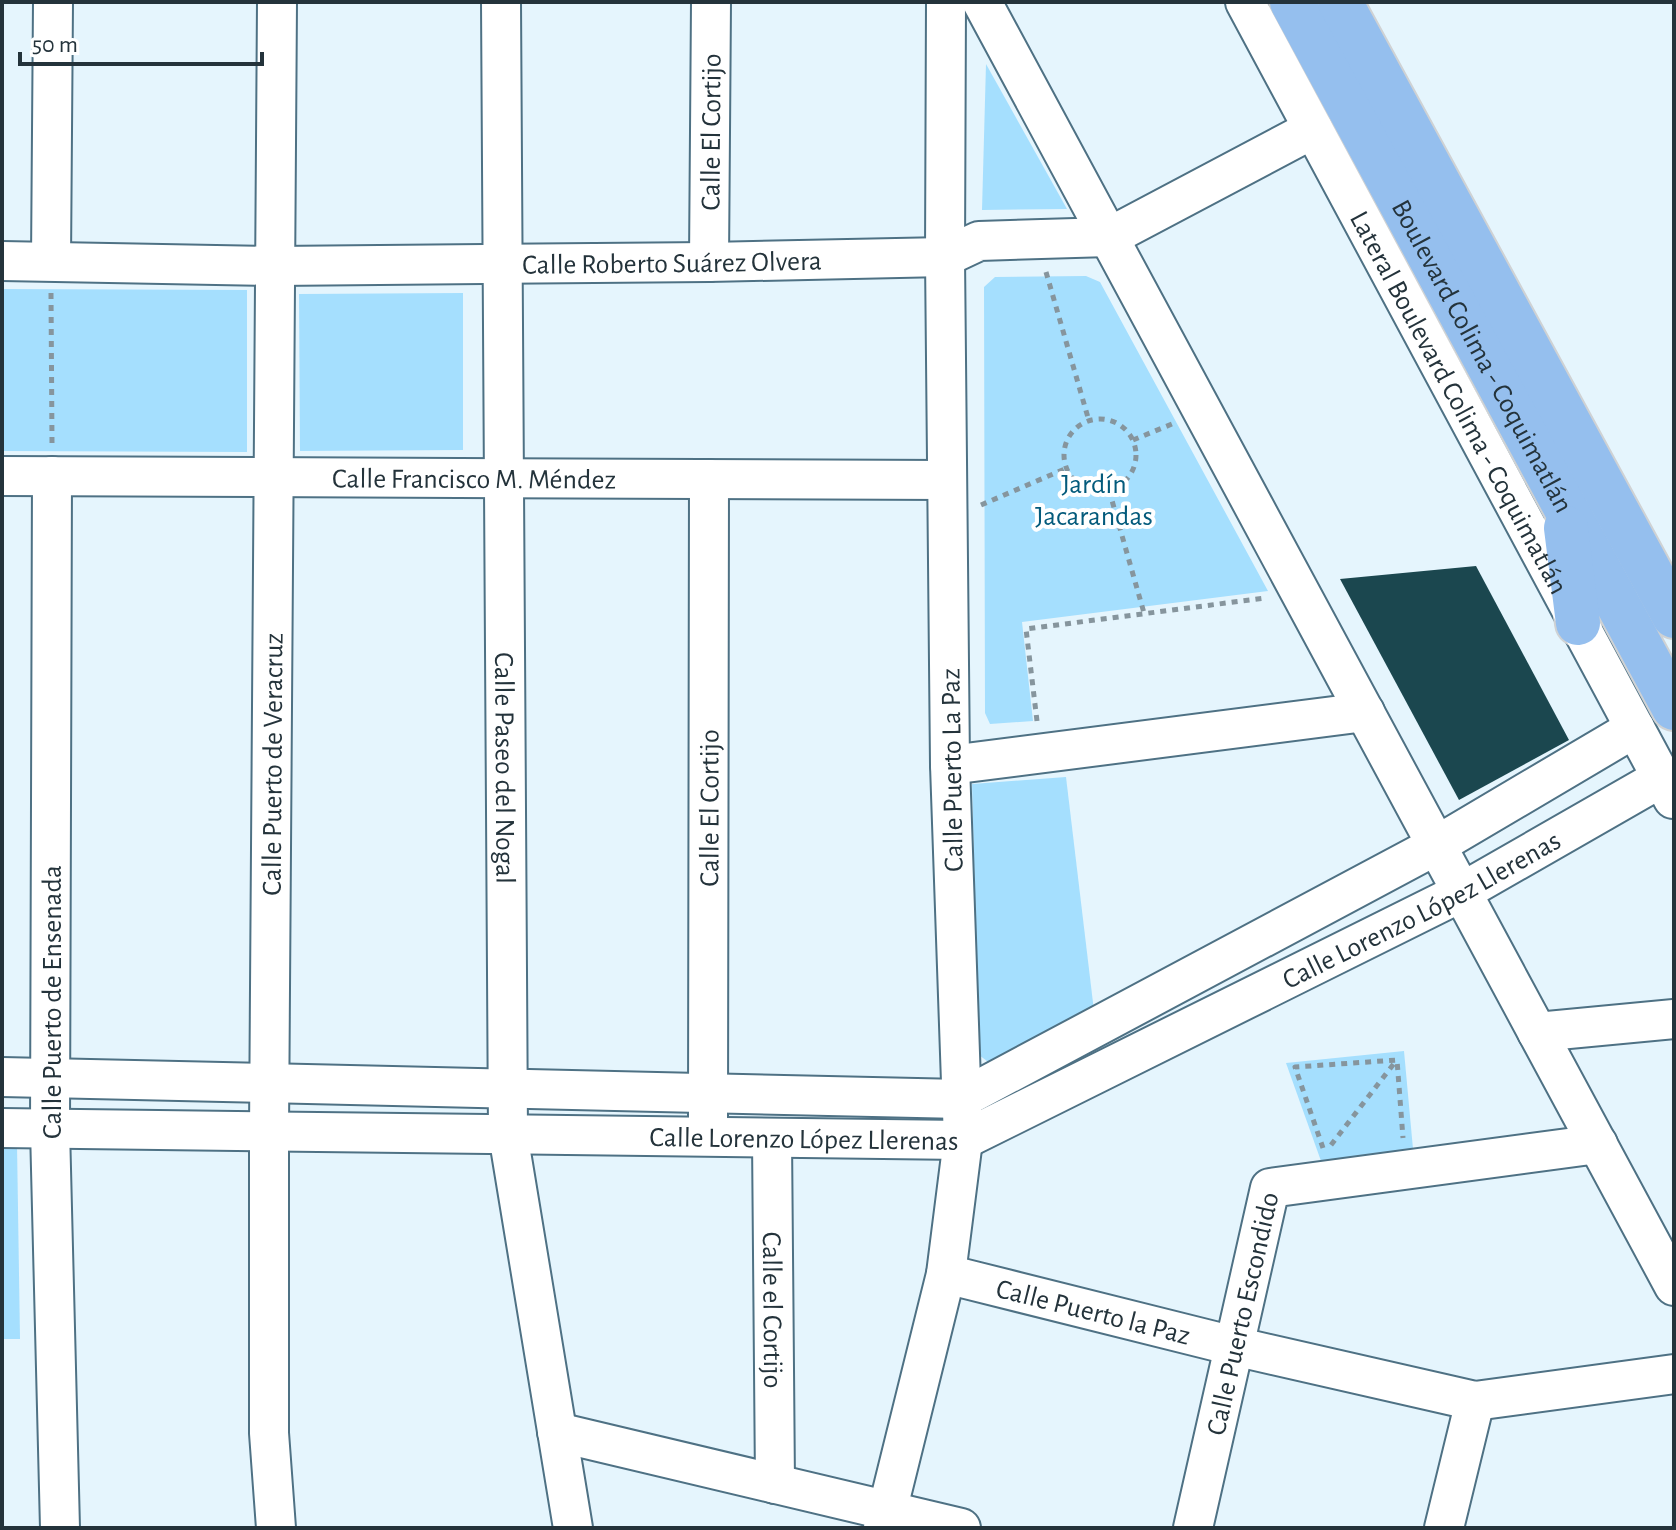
<svg xmlns="http://www.w3.org/2000/svg" width="1676" height="1530" font-family="'Alegreya Sans',sans-serif">
<rect width="100%" height="100%" fill="#e5f5fd"/>
<g fill="#a5dffe">
<path d="M986 64 1067 209 982 210Z"/>
<path d="M1086 276 1100 282 1268 591 1022 622 1033 721 990 724 985 713 984 287 995 277Z"/>
<path d="M2 289 247 290V452L2 451Z"/>
<path d="M463 293V450L300 451 299 294Z"/>
<path d="M1066 777 1094 1011 991 1064 979 1055 972 784Z"/>
<path d="M1404 1051 1413 1149 1321 1161 1286 1063Z"/>
<path d="M17 1144 20 1339H2V1145Z"/>
</g>
<path fill="#1b474f" d="M1476 566 1569 740 1459 800 1340 579Z"/>
<g fill="none" stroke-linecap="round" stroke-linejoin="round">
<defs>
<g id="minor">
<path id="s1" d="M501 2 508 1134 573 1528"/>
<path d="M982 2 1674 1286"/>
<path id="s2" d="M1245 2 1673 799"/>
<path id="s3" d="M2 261 275 266 709 262 945 257 979 241 1109 237 1313 129"/>
<path d="M51 261 53 2"/>
<path id="s4" d="M709 262 711 2"/>
<path id="s5" d="M2 476 947 480"/>
<path d="M52 476 50 1129 60 1528"/>
<path d="M950 765 1365 712"/>
<path d="M1537 1032 1674 1019"/>
<path d="M2 1077 961 1099 1437 845 1635 728"/>
<path id="s6" d="M708 1118 709 479"/>
<path id="s7" d="M2 1128 963 1140 1462 892 1661 778"/>
<path id="s8" d="M772 1138 775 1484"/>
<path id="s9" d="M946 1274 1234 1346 1475 1401 1674 1374"/>
<path d="M557 1432 961 1528"/>
<path id="s10" d="M276 1528 269 1433V1131L277 2"/>
<path d="M883 1528 946 1274 963 1140 950 765 945 257 946 2"/>
<path id="s11" d="M1193 1528 1270 1188 1598 1144"/>
<path d="M1444 1528 1475 1401"/>
</g>
<g id="primary">
<path id="s12" d="M1292 2 1674 708"/>
<path d="M1340 2 1674 616"/>
<path d="M1566 528 1578 623"/>
</g>
</defs>
<use href="#minor" stroke="#4e7184" stroke-width="42"/>
<use href="#primary" stroke="#cfd2d4" stroke-width="48"/>
<g stroke="#86959d" stroke-width="5" stroke-dasharray="6 6" stroke-linecap="butt">
<path d="M1046 272 1089 421"/>
<path d="M51 293 52 443"/>
<circle cx="1100" cy="455" r="36"/>
<path d="M1133 440 1172 424"/>
<path d="M1109 490 1144 613"/>
<path d="M981 505 1067 468"/>
<path d="M1037 721 1026 629 1265 598"/>
<path d="M1331 1145 1396 1061"/>
<path d="M1323 1148 1295 1067 1397 1060 1403 1138"/>
</g>
<use href="#minor" stroke="#fff" stroke-width="38"/>
<use href="#primary" stroke="#95bfee" stroke-width="44"/>
</g>
<g text-anchor="middle" stroke-width="8" stroke-linejoin="round" paint-order="stroke">
<g font-size="28" fill="#24333b" stroke="#fff">
<text dy="10" stroke="none"><textPath href="#s4" startOffset="130">Calle El Cortijo</textPath></text>
<text dy="10" stroke="none"><textPath href="#s3" startOffset="670">Calle Roberto Suárez Olvera</textPath></text>
<text dy="10" stroke="none"><textPath href="#s12" startOffset="402">Boulevard Colima - Coquimatlán</textPath></text>
<text dy="10" stroke="none"><textPath href="#s2" startOffset="454">Lateral Boulevard Colima - Coquimatlán</textPath></text>
<text dy="10" stroke="none"><textPath href="#s5" startOffset="472">Calle Francisco M. Méndez</textPath></text>
<text dy="10" stroke="none"><textPath href="#s10" startOffset="764">Calle Puerto de Veracruz</textPath></text>
<text dy="10" stroke="none"><textPath href="#s1" startOffset="766">Calle Paseo del Nogal</textPath></text>
<text transform="translate(951 770) rotate(-91)" y="10">Calle Puerto La Paz</text>
<text dy="10" stroke="none"><textPath href="#s6" startOffset="310">Calle El Cortijo</textPath></text>
<text dy="10" stroke="none"><textPath href="#s7" startOffset="1474">Calle Lorenzo López Llerenas</textPath></text>
<text transform="translate(51 1002) rotate(-90)" y="10">Calle Puerto de Ensenada</text>
<text dy="10" stroke="none"><textPath href="#s7" startOffset="802">Calle Lorenzo López Llerenas</textPath></text>
<text dy="10" stroke="none"><textPath href="#s8" startOffset="172">Calle el Cortijo</textPath></text>
<text dy="10" stroke="none"><textPath href="#s9" startOffset="152">Calle Puerto la Paz</textPath></text>
<text dy="10" stroke="none"><textPath href="#s11" startOffset="220">Calle Puerto Escondido</textPath></text>
</g>
<g font-size="28" fill="#035a7b" stroke="#fff">
<text x="1094" y="493">Jardín<tspan x="1094" dy="32">Jacarandas</tspan></text>
</g>
</g>
<rect width="1676" height="1530" fill="none" stroke="#24333b" stroke-width="8"/>
<path d="M20 52v12h242v-12" fill="none" stroke="#24333b" stroke-width="4"/>
<text x="32" y="52" font-size="24" fill="#24333b" stroke="#ffffff" stroke-width="6" paint-order="stroke">50 m</text>
</svg>
